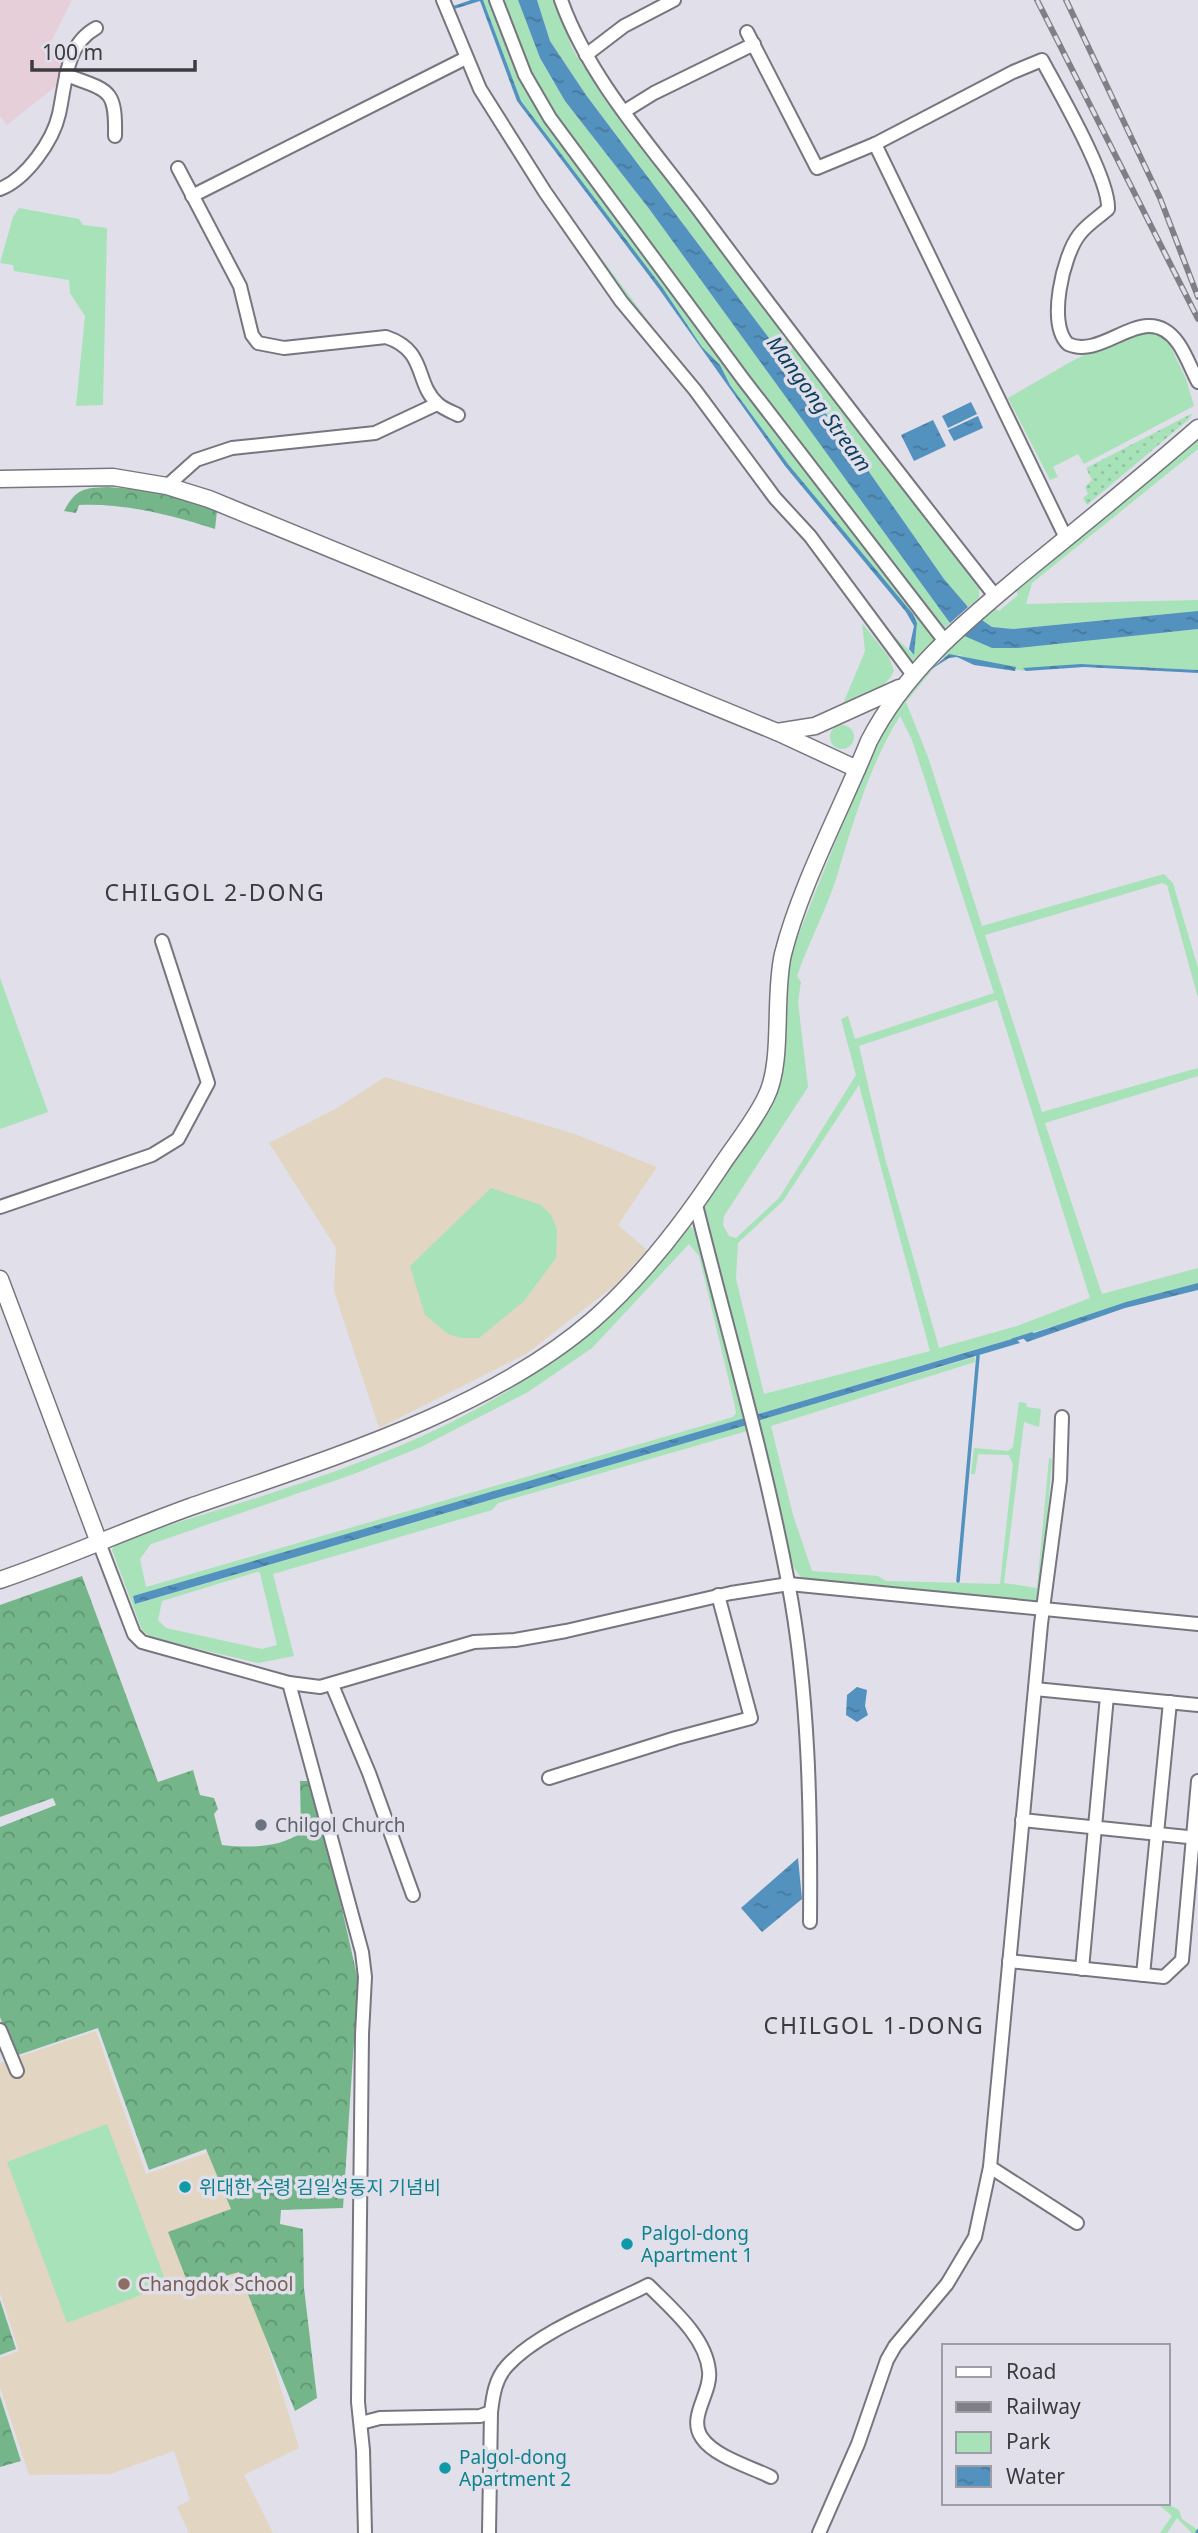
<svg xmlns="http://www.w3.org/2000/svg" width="1198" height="2533" font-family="'Noto Sans','Noto Sans KR',sans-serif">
<defs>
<pattern id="forest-crowns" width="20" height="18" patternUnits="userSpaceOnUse" patternTransform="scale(1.75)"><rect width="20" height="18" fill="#74b68a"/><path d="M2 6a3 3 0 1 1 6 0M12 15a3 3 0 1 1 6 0" fill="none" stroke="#609572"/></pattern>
<pattern id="park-dots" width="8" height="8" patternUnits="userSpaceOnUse" patternTransform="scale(1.75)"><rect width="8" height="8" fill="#a7e2b9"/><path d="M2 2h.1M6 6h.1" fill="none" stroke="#91c3a0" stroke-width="1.8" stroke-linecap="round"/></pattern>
<pattern id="water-ripples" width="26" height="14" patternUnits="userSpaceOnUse" patternTransform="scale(1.75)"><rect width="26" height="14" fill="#5391be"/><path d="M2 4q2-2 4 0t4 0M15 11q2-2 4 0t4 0" fill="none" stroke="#46789c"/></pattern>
</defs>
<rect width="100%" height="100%" fill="#e1dfe9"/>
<path fill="#e7cfda" d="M0 0H72L51 42 65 62 56 86 7 125 0 116Z"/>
<g fill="#e2d5c1">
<path d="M385 1077 575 1134 657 1167 618 1225 647 1250 614 1286 526 1354 379 1428 334 1291 336 1248 269 1143 337 1108Z"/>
<path d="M96 2031 146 2174 212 2151 257 2264 246 2275 299 2448 244 2475 273 2533H189L177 2507 190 2500 174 2451 110 2474 29 2475 0 2387V2358L19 2351 0 2293V2063Z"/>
</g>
<g fill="#a7e2b9" fill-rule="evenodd">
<path d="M445 0 498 114 542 179 730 430 896 638 914 655 917 623 913 614 788 464 730 385 720 365 702 347 662 287 521 101 483 0H494L523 76 549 119 742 380 938 636 914 660 908 661C874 620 844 577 811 535 766 476 719 419 675 360 585 241 499 142 445 0Z"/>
<path d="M498 0H518L540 58 565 101 650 210 942 611 950 623 942 630 766 408 525 75Z"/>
<path d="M537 0H556L572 48 584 67 979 588V598L968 607 944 579 861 461 586 95 550 41Z"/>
<path d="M19 208 79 219 83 225 107 228 103 405 76 406 85 316 70 293 69 280 14 271 13 265 0 263 13 217Z"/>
<path d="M1147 330 1167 339 1186 379 1194 406 1084 464 1078 454 1053 467 1058 477 1050 480 1008 398C1046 377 1105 338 1147 330Z"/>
<path d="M1198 434V449L1032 583 1026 604 1198 600V611L1013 629 992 627 979 618 992 607 999 611 1018 595 1014 586Z"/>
<path d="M862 623 889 657 894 671C887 687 861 701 843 704L865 651Z"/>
<path d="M1198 629V670L1081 664 1024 671 973 661 960 655 942 658 906 702 928 757 982 926 1164 874 1173 883 1198 968V998L1167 885 1162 883 985 935 1042 1112 1198 1068V1076L1045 1123 1102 1294 1198 1268V1283L755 1415 703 1204 765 1114 779 1086 790 956 878 735 897 701 960 634 1006 648ZM900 716 912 740 994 993 855 1039 848 1016 841 1019 856 1075 779 1198 736 1238 729 1236 723 1225 724 1216 808 1087 798 1002 801 982 797 976C809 942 826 910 837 876 853 822 870 764 900 716ZM997 1000 1090 1298 1017 1326 939 1348 885 1158 859 1046ZM859 1085 930 1351 764 1394 736 1279 738 1243 783 1201Z"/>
<circle cx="842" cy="737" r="12"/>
<path d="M0 978 48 1112 0 1129Z"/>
<path d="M491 1188 541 1205 551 1215 557 1229 556 1258 524 1301 479 1338H461L448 1334 425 1315 410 1266Z"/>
<path d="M691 1227 698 1234 745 1418 133 1596 136 1604 747 1425V1431L498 1503 492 1510 273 1574 294 1656 258 1663 152 1638 142 1630 112 1550 116 1542C276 1490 448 1450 580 1339 618 1307 651 1265 686 1228ZM689 1244 699 1256 734 1402 736 1413 733 1417 146 1587 140 1559 151 1544 354 1474 421 1447 528 1392 592 1348ZM257 1572 260 1573 277 1645 262 1649 166 1628 158 1620 162 1601Z"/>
<path d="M975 1357V1362L771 1426 793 1515 812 1571 878 1576 886 1581 1000 1584 1013 1464 1009 1455 978 1454 975 1474H971L974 1448 1008 1451 1013 1447 1019 1402 1026 1403 1027 1407 1041 1409 1039 1427 1024 1422 1004 1583 1037 1588 1049 1458 1052 1459 1041 1594 1035 1600 803 1580 794 1568 788 1548 757 1421Z"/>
<path d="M107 2124 167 2285 67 2323 7 2162Z"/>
<path d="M1157 2503H1166L1179 2510 1182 2519 1198 2530 1197 2533H1192L1177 2518 1167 2533H1160L1172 2516Z"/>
</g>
<g fill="url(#forest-crowns)">
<path d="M107 487C147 489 180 497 217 511L215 529C171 515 125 503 79 505L76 513 64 511C76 489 83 488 107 487Z"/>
<path d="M82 1576 158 1782 193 1770 200 1795 214 1798 218 1809 214 1814 222 1845C249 1848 278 1848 301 1833L300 1781H308L333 1869 358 1980 343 2208 281 2210 280 2224 303 2229 304 2288 317 2398 295 2411 239 2272 189 2286 168 2232 231 2209 206 2149 149 2170 98 2028 15 2056 0 2017V1827L56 1805 53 1798 0 1817V1605Z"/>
<path d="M0 2300 16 2349 0 2355Z"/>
<path d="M0 2396 21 2461 0 2467Z"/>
</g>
<path fill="url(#park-dots)" d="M1193 413 1188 420 1087 505 1083 498 1088 494 1085 487 1092 480 1086 468Z"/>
<g fill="url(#water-ripples)">
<path d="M471 0H483L521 101 662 287 702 347 720 365 730 385 788 464 913 614 917 623 914 655 909 649 914 626 906 612 785 466 659 289 517 101 480 1 451 10 450 7Z"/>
<path d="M518 0H537L550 41 586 95 860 459 944 579 968 607 950 623 650 210 565 101 540 58Z"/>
<path d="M971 402 977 414 948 428 942 416Z"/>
<path d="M978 416 983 428 954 441 948 430Z"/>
<path d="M933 420 946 446 914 461 901 435Z"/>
<path d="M1198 611V629L1018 648H992L960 634 979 618 992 627 1013 629Z"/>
<path d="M949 654 1016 667 1015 671 974 665 957 657 949 658 930 670Z"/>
<path d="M1081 664 1198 670V673L1084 667 1026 671 1023 668Z"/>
<path d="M1198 1283V1290L1125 1308 1027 1342 1022 1337 1126 1302Z"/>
<path d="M1015 1338 1020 1343 757 1421 755 1415Z"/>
<path d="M745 1418 747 1425 135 1604 133 1596Z"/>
<path d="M857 1687 867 1690 865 1706 868 1715 857 1722 846 1715 847 1695Z"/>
<path d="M798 1858 802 1899 762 1932 741 1908Z"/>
</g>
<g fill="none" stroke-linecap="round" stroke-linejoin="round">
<g stroke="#5391be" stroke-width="3.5">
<path d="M1013 1340 1032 1334"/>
<path d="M958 1581 978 1356"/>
<path d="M1197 2533 1198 2531"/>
</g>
<defs>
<g id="minor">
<path d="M443 0 480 89 545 192 621 301 695 390 775 498 810 536 913 675"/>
<path d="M496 0 525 75 550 118 743 379 944 640"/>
<path d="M561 0C590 81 653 148 704 217 799 345 897 471 996 597"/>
<path d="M747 32 817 168 875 144 1013 72 1042 60C1058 90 1110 179 1108 209 1099 217 1086 225 1079 235 1063 256 1047 324 1068 344 1105 361 1145 297 1178 343 1186 354 1191 369 1198 382"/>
<path d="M586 55 624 26 674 0"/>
<path d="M66 75C109 91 116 88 115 136"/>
<path d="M625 111 654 93 754 44"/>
<path d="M875 144 1066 538"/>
<path d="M178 168 240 286 252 335 258 343 284 348 386 337C428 351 414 383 438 404 444 409 452 412 458 415"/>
<path d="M0 189C26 179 53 141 59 114 66 83 65 45 96 28"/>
<path d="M192 196 466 58"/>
<path d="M167 486 196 460 232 448 375 433 437 404"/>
<path d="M696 1205C727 1330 764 1455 788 1582 809 1691 811 1812 810 1922"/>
<path d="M0 1207 152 1155 178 1139 208 1083 162 941"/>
<path d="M1062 1417 1060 1480 1041 1624 990 2167 1077 2223"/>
<path d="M98 1540 134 1634 142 1642 289 1683 320 1687 474 1642 515 1640 566 1631 731 1593 789 1584 1198 1624"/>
<path d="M289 1683 362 1952 365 1977 362 2034 358 2402 363 2450 365 2533"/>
<path d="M332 1685 369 1773 413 1895"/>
<path d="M1035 1689 1198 1705"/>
<path d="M549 1778 676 1738 751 1718 718 1595"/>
<path d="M1022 1820 1198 1838"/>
<path d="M1009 1961 1164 1977 1182 1960 1198 1781"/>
<path d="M1082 1969 1107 1696"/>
<path d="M1143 1975 1170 1702"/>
<path d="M0 2030 17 2071"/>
<path d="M361 2423 380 2418 480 2416 491 2412C493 2396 495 2379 507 2366 539 2331 605 2307 648 2285 671 2308 706 2337 709 2371 712 2393 687 2417 702 2438 715 2457 751 2467 771 2477"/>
<path d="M489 2533 491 2412"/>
<path d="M819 2533 858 2444 887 2360 895 2346 947 2284 975 2237 990 2167"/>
</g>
<g id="tertiary">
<path d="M0 479 113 477 167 486 209 499 777 732 857 769"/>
<path d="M777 732 815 726 899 688"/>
<path d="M0 1279 98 1540"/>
<path d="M0 1580C65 1558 126 1530 190 1507 321 1461 487 1412 593 1320 642 1277 684 1222 719 1169 734 1146 754 1122 766 1097 784 1061 773 997 783 954 800 886 842 808 869 741 906 669 965 622 1026 571 1084 524 1142 477 1198 428"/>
</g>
</defs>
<use href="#minor" stroke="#77757e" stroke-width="16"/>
<use href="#tertiary" stroke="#77757e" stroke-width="19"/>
<use href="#minor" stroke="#fff" stroke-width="12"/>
<use href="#tertiary" stroke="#fff" stroke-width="16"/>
<defs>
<g id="rail">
<path d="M1037 0 1198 319"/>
<path d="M1066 0 1160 198 1198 297"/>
</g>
</defs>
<use href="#rail" stroke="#817f86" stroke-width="6"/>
<use href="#rail" stroke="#e1dfe9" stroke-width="3.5" stroke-dasharray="10" stroke-linecap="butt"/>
</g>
<circle fill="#6b7280" stroke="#e1dfe9" stroke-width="2.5" cx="261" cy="1825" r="7"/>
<g fill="#0f9aa8" stroke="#e1dfe9" stroke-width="2.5">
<circle cx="185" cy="2187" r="7"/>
<circle cx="627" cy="2244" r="7"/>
<circle cx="445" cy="2468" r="7"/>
</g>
<circle fill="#8d6e63" stroke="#e1dfe9" stroke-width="2.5" cx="124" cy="2284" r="7"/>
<g text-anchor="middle" stroke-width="7" stroke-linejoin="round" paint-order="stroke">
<g font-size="19" fill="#5b616d" stroke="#e1dfe9" text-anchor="start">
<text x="275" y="1832">Chilgol Church</text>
</g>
<g font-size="19" fill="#0d838f" stroke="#e1dfe9" text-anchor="start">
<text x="199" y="2194">위대한 수령 김일성동지 기념비</text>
<text x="641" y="2240">Palgol-dong<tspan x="641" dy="22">Apartment 1</tspan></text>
<text x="459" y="2464">Palgol-dong<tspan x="459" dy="22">Apartment 2</tspan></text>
</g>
<g font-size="19" fill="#785e54" stroke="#e1dfe9" text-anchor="start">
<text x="138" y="2291">Changdok School</text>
</g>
<g font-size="21" font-style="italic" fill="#0e405f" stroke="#e1dfe9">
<text transform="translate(819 404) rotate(54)" y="7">Mangong Stream</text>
</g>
<g font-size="23" letter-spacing="2" fill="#3c3b3f" stroke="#e1dfe9">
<text x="215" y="901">CHILGOL 2-DONG</text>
<text x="874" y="2034">CHILGOL 1-DONG</text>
</g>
</g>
<rect x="942" y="2344" width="228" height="161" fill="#e1dfe9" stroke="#9f9da5" stroke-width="2"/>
<rect x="956" y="2367" width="35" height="10" fill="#ffffff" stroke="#9f9da5" stroke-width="2"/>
<text x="1006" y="2379" font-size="21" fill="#3c3b3f">Road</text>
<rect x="956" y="2402" width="35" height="10" fill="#817f86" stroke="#9f9da5" stroke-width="2"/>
<text x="1006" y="2414" font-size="21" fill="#3c3b3f">Railway</text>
<rect x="956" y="2432" width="35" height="21" fill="#a7e2b9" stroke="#9f9da5" stroke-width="2"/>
<text x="1006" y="2449" font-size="21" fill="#3c3b3f">Park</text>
<rect x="956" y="2466" width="35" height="21" fill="url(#water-ripples)" stroke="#9f9da5" stroke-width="2"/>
<text x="1006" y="2484" font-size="21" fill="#3c3b3f">Water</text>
<path d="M32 60v10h163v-10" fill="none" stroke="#3c3b3f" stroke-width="3.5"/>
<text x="42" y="60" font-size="21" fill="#3c3b3f" stroke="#e1dfe9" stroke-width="5" paint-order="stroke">100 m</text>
</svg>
